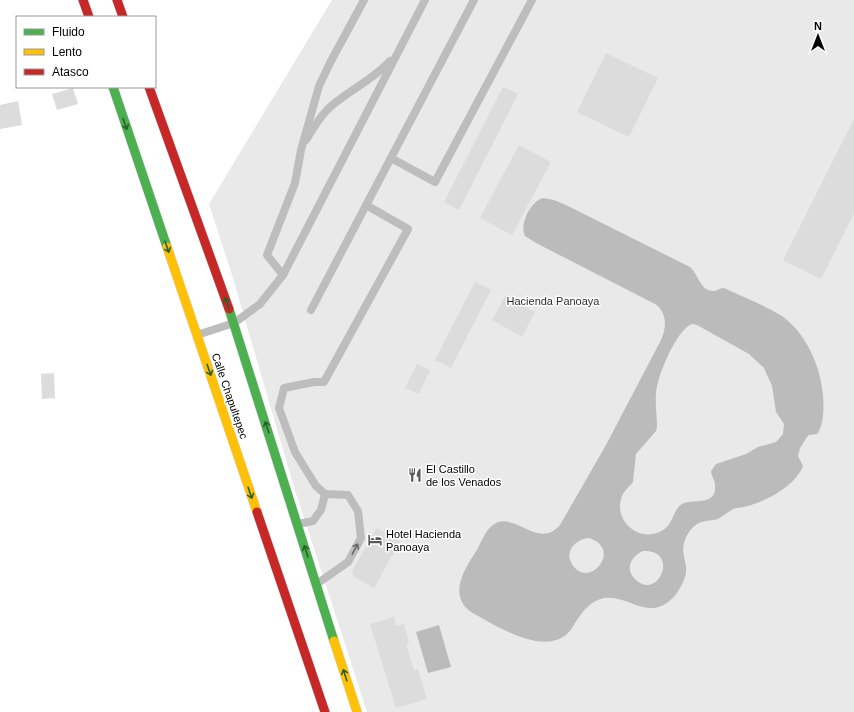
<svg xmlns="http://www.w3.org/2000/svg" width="854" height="712" font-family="Helvetica,sans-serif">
<rect width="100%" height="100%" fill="#fff"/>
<path fill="#e9e9e9" d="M332 0H854V712H367L293 484 232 275 209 204Z"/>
<g fill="#bbb" fill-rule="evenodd">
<path d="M543 198 554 200 566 205 690 267C699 275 700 292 715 291 718 290 720 288 724 288 743 297 764 305 782 316 806 333 821 367 823 396 824 407 824 425 817 434L809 435 807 437 800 448 798 456 803 466C796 484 772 498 754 504 747 507 740 507 733 509 728 512 723 516 718 519 711 521 704 520 697 524 687 531 681 544 684 556 684 560 686 563 686 567 687 577 682 585 677 593 651 626 631 594 604 598 590 601 583 611 575 623 573 626 571 630 568 633 543 657 495 625 471 612 460 604 457 593 461 580 464 569 472 558 478 548 482 540 486 530 493 525 513 509 538 551 560 525L606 445 661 340C667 327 667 312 655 304L536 243 525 236C519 224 531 201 543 198ZM692 324 697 325 749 354 764 368 772 386 776 412 784 424 783 434 776 442 758 447 746 454 716 464 711 471C711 476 715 480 715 485 717 507 693 498 682 504 671 511 675 527 657 533 636 540 615 520 621 499 623 491 629 487 633 482L636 454 656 431 657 427C657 416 655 405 656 393 657 377 676 330 692 324ZM589 538C624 549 588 591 572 564 564 551 576 539 589 538ZM643 551C680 549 659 601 636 580 624 570 631 556 643 551Z"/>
<path d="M439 625 451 667 428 673 416 632Z"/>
</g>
<g fill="#dcdcdc">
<path d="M606 53 658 78 629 137 577 112Z"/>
<path d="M503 87 518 94 459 210 444 202Z"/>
<path d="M73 88 78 104 57 110 52 94Z"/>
<path d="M18 101 22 125 0 129V105Z"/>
<path d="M854 119V213L821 279 783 260Z"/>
<path d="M519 145 551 162 512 235 480 218Z"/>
<path d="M475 282 491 290 451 368 435 360Z"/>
<path d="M505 296 535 312 522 337 492 320Z"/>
<path d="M417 364 430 370 419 394 405 388Z"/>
<path d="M54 373 55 398 42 399 41 374Z"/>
<path d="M377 528 400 541 374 588 354 577 352 571Z"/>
<path d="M394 617 396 626 404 624 409 643 406 644 414 670 418 669 427 699 396 708 370 624Z"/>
</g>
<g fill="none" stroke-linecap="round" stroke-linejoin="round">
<defs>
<g id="fast">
<path d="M113 87 167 247"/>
<path d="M229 309 334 641"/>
</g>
<g id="slow">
<path d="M167 247 257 512"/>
<path d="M334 641 357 712"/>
</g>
<g id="jam">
<path d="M83 0 89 17"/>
<path d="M117 0 123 17"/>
<path d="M149 87 229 309"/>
<path d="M257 512 325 712"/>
</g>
</defs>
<use href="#fast" stroke="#dbdbdb" stroke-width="10"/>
<use href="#slow" stroke="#dbdbdb" stroke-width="10"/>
<use href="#jam" stroke="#dbdbdb" stroke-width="10"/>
<g stroke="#bdbdbd" stroke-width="8">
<path d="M306 140C312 130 320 117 328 109 347 91 372 81 390 61"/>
<path d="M391 158 435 182 532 0"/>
<path d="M283 275 267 255 295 183 301 150 319 86 331 61 364 0"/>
<path d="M311 310 474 0"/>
<path d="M197 335 234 323 260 304 283 275 425 0"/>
<path d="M298 524 313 521 321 510 325 494"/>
<path d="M318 583 348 562 361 538 358 511 348 495 325 494 316 486 295 452 279 408 284 388 314 382H324L408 229 366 205"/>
</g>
<use href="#fast" stroke="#4caf50" stroke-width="9"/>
<use href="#slow" stroke="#ffc107" stroke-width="9"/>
<use href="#jam" stroke="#c62828" stroke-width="9"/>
</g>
<defs><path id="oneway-shaft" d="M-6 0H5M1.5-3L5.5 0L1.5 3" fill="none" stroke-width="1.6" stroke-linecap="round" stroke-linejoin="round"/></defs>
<g stroke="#2a602c">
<use href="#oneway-shaft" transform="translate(125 124) rotate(71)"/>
<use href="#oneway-shaft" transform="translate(167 247) rotate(71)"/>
<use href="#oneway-shaft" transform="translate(227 303) rotate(-110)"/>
<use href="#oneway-shaft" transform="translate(209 370) rotate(71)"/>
<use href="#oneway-shaft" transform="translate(267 427) rotate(-108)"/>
<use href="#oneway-shaft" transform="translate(250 493) rotate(71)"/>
<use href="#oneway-shaft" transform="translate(306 551) rotate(-108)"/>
<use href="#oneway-shaft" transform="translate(345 675) rotate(-108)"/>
</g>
<use stroke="#686868" href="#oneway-shaft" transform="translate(355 549) rotate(-62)"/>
<defs>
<symbol id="restaurant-bare" viewBox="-9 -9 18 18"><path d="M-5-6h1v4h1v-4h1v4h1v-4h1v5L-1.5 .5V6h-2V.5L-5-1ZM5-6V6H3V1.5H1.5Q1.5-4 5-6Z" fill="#595959" stroke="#fff" stroke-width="2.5" paint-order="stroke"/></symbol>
<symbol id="hotel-bare" viewBox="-9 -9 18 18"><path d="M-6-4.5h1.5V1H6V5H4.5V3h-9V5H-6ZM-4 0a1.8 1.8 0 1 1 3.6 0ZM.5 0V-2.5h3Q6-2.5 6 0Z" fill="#595959" stroke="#fff" stroke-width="2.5" paint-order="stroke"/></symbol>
</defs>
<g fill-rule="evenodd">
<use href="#restaurant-bare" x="405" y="465" width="20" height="20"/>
<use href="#hotel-bare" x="365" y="530" width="20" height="20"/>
</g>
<g text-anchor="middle" stroke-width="3" stroke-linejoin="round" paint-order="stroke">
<g font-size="11" fill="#2e2e2e" stroke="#fff">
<text x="553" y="305">Hacienda Panoaya</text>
</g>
<g font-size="11" fill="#000" stroke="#fff">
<text transform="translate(230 396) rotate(71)" y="4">Calle Chapultepec</text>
</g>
<g font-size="11" fill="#000" stroke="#fff" text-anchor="start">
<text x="426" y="473">El Castillo<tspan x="426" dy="13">de los Venados</tspan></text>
<text x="386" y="538">Hotel Hacienda<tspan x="386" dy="13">Panoaya</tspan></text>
</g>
</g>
<rect x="16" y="16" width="140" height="72" fill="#ffffff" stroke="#999999"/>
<rect x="24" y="29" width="20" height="6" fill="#4caf50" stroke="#999999"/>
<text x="52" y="36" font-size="12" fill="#000000">Fluido</text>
<rect x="24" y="49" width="20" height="6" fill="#ffc107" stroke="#999999"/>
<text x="52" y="56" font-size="12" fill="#000000">Lento</text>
<rect x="24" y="69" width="20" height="6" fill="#c62828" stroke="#999999"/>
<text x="52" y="76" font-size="12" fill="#000000">Atasco</text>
<g transform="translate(818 36)" stroke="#ffffff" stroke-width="3" paint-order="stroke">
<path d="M0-3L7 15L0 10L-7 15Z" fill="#000000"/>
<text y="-6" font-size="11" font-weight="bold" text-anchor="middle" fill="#000000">N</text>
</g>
</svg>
